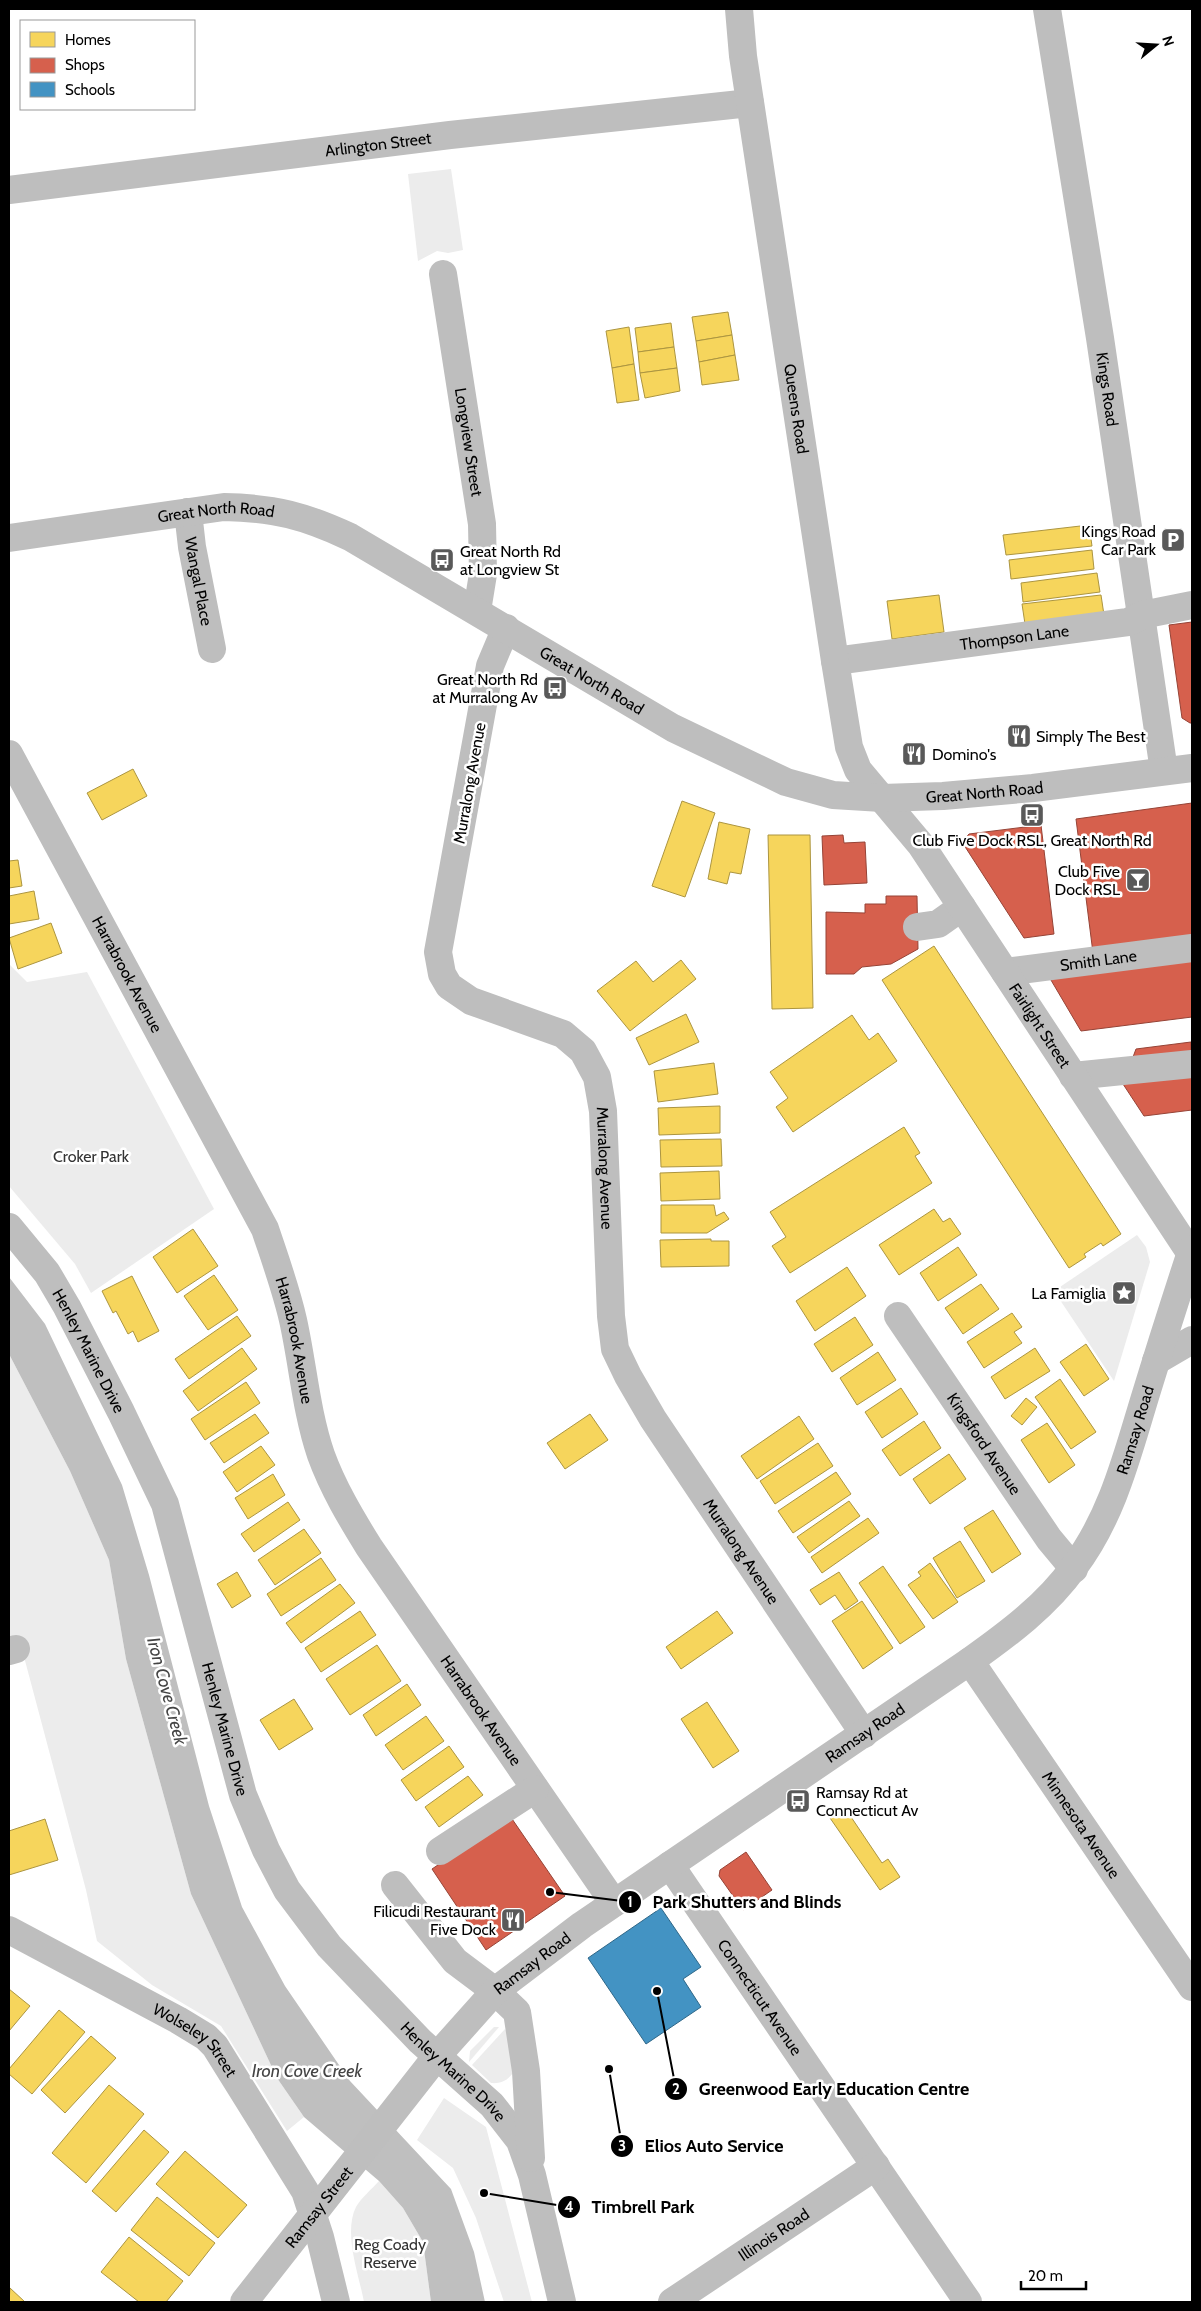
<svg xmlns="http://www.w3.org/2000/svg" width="1201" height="2311" font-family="Cabin,sans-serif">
<rect width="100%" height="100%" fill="#fff"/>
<g fill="#ececec">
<path d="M451 169 463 250 448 253 437 251 418 261 408 174Z"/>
<path d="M9 964 27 982 87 972 214 1209 91 1293 75 1264 9 1186Z"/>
<path d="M1137 1235 1146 1247 1150 1262 1114 1381 1054 1291Z"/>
<path d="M9 1354 70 1471 109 1560 126 1659 191 1894 277 2078 304 2117 287 2131 221 2026 152 1985 97 1941 86 1890 19 1638 9 1641Z"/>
<path d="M494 2027H499L469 2062 470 2051Z"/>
<path d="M505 2029 507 2032 514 2071C509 2080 501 2084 491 2083L472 2065Z"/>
<path d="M444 2098 486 2127 532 2302H504L476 2218 453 2168 417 2140Z"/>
<path d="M379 2181 403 2208 423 2242 431 2302H364C359 2275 343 2233 356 2207 361 2198 372 2189 379 2181Z"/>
</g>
<path fill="#bfbfbf" d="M9 1277 45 1324 122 1485 149 1575 209 1806 242 1907 285 1986 350 2081 451 2189 474 2252 485 2302H431L423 2242 403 2208 379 2181 304 2117 277 2078 191 1894 126 1659 109 1560 70 1471 9 1354Z"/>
<g fill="#f6d55c" stroke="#ac9540">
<path d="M728 312 732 335 696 341 692 317Z"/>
<path d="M671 323 674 347 638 352 635 328Z"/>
<path d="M629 327 634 364 612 368 606 331Z"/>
<path d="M732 335 735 355 699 362 696 341Z"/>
<path d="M674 347 677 368 640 373 638 352Z"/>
<path d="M735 355 739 380 702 385 699 362Z"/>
<path d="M634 364 639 400 617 403 612 368Z"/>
<path d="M677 368 680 391 645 398 640 373Z"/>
<path d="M1089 525 1092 546 1006 555 1003 535Z"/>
<path d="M1092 550 1094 569 1011 579 1009 560Z"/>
<path d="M1097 573 1100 592 1023 602 1021 583Z"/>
<path d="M939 595 944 632 892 639 887 601Z"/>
<path d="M1101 595 1104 615 1025 624 1022 604Z"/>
<path d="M133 769 147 796 102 820 87 793Z"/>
<path d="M682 801 715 813 685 897 652 886Z"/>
<path d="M719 822 750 829 741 874 730 872 727 884 708 879Z"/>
<path d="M768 835H810L813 1008 772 1009Z"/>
<path d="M18 860 22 886 9 888V861Z"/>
<path d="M34 891 39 919 9 924V896Z"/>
<path d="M51 923 62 953 18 969 9 938Z"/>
<path d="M934 946 1121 1234 1103 1246 1101 1243 1084 1254 1086 1257 1069 1268 882 980Z"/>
<path d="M681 960 696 979 630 1031 597 991 636 961 653 982Z"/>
<path d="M686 1014 699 1042 649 1065 636 1038Z"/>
<path d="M852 1015 869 1040 878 1033 897 1061 793 1132 776 1107 788 1098 770 1072Z"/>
<path d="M714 1063 718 1094 658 1102 654 1071Z"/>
<path d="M720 1106V1133L659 1135 658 1108Z"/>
<path d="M904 1127 920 1153 915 1156 932 1183 790 1273 772 1246 786 1237 770 1212Z"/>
<path d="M721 1139 722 1166 661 1167 660 1140Z"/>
<path d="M719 1171 720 1199 661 1201 660 1173Z"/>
<path d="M661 1205H714L716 1216 724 1212 729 1219 707 1233H661Z"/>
<path d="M934 1209 943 1222 950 1218 961 1234 899 1275 879 1245Z"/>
<path d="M193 1229 218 1266 177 1293 153 1257Z"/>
<path d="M711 1239V1241H729V1266L661 1267 660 1240Z"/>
<path d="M958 1247 977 1275 938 1301 920 1273Z"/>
<path d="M847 1267 866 1296 815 1331 796 1301Z"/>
<path d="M214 1275 238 1310 208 1330 184 1296Z"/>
<path d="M132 1276 159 1331 138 1342 133 1331 128 1334 116 1311 113 1313 102 1291Z"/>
<path d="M981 1284 999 1309 963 1334 945 1308Z"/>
<path d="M1012 1313 1022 1327 1014 1332 1022 1343 984 1368 967 1342Z"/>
<path d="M237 1316 251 1336 189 1379 175 1359Z"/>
<path d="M855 1317 873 1345 832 1372 814 1344Z"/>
<path d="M1086 1344 1109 1379 1084 1396 1060 1362Z"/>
<path d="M242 1348 257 1369 198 1411 183 1391Z"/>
<path d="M1035 1348 1050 1371 1005 1399 991 1377Z"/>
<path d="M878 1352 896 1380 857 1405 840 1378Z"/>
<path d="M1060 1379 1096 1432 1071 1449 1035 1397Z"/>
<path d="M246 1382 260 1403 205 1440 191 1419Z"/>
<path d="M901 1388 918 1414 882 1438 865 1412Z"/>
<path d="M1026 1398 1037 1407 1022 1425 1011 1416Z"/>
<path d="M255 1414 269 1433 224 1463 210 1443Z"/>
<path d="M590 1414 608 1440 565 1469 547 1443Z"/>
<path d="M799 1416 814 1439 757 1479 741 1456Z"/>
<path d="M924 1421 941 1448 900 1476 882 1450Z"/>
<path d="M1047 1423 1075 1465 1049 1483 1021 1440Z"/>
<path d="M818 1443 833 1466 775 1504 760 1481Z"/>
<path d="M261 1446 275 1465 237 1492 223 1472Z"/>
<path d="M949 1454 966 1479 930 1504 913 1479Z"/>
<path d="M836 1472 851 1494 793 1533 778 1511Z"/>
<path d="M273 1474 285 1495 248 1519 235 1498Z"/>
<path d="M849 1501 860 1516 809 1553 797 1537Z"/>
<path d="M288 1502 300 1520 254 1552 241 1534Z"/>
<path d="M993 1510 1021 1554 992 1573 964 1528Z"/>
<path d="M868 1518 879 1533 822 1573 811 1557Z"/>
<path d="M304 1529 321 1553 275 1585 258 1560Z"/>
<path d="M960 1541 985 1581 957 1598 933 1558Z"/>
<path d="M321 1558 336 1580 281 1616 267 1594Z"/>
<path d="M930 1563 958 1602 933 1619 908 1585 921 1576 918 1572Z"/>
<path d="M883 1566 925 1627 900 1644 859 1583Z"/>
<path d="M237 1572 251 1596 232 1608 217 1584Z"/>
<path d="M839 1572 858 1601 845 1610 835 1595 820 1605 810 1590Z"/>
<path d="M340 1584 355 1603 301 1643 286 1623Z"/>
<path d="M862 1601 893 1648 863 1669 832 1621Z"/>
<path d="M360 1611 376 1635 321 1672 305 1648Z"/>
<path d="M717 1611 733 1633 681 1669 666 1647Z"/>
<path d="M377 1645 401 1681 350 1715 326 1679Z"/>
<path d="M407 1684 421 1705 376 1736 363 1715Z"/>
<path d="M294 1699 313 1729 279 1750 260 1720Z"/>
<path d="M707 1702 739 1751 713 1768 681 1719Z"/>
<path d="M426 1716 444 1741 403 1770 385 1745Z"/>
<path d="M449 1746 464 1767 416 1801 401 1780Z"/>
<path d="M468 1776 483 1795 439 1827 425 1807Z"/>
<path d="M845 1808 882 1863 888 1859 900 1877 880 1890 830 1818Z"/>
<path d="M45 1819 58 1860 9 1875V1831Z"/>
<path d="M9 1989 30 2006 9 2031Z"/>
<path d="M59 2010 85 2032 32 2094 9 2074V2069Z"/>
<path d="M91 2036 116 2058 65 2113 41 2090Z"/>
<path d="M109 2085 144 2114 86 2183 52 2153Z"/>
<path d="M144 2130 169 2152 116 2212 92 2191Z"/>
<path d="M185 2151 247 2205 218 2238 156 2184Z"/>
<path d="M157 2197 215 2243 189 2276 131 2230Z"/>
<path d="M129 2237 183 2281 166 2302H139L101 2272Z"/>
<path d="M10 2288 25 2302H9Z"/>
</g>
<g fill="#d6604d" stroke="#964336">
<path d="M1192 622V723H1190L1182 718 1169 625Z"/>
<path d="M1192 803V941L1093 953 1076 819Z"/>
<path d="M1041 825 1054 934 1024 938 962 842 969 834Z"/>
<path d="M843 835 844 843 865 842 867 883 824 885 822 836Z"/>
<path d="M886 896H917L918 949 891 964 862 967 854 974H826V912L865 913V904H886Z"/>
<path d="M1192 958V1017L1081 1031 1048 975Z"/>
<path d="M1191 1042 1192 1110 1144 1116 1123 1084 1136 1049Z"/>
<path d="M510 1816 565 1896 486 1950 432 1869Z"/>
<path d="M746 1852 772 1890 743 1910 719 1876 720 1870Z"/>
</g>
<path fill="#4393c3" stroke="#2f6788" d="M661 1908 701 1967 683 1979 701 2007 646 2044 588 1958Z"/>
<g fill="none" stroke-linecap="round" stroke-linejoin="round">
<g stroke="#bebebe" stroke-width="28">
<path id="s1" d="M1047 9 1100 338 1164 771"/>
<path id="s2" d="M9 190 450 135 750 103"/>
<path id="s3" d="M443 274 482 524 483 574 477 611"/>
<path id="s4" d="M188 512 192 547 212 649"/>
<path id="s5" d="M506 628 490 666 438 952 442 974 449 986 471 1001 563 1034 583 1051 597 1077 603 1111 611 1316 615 1349 628 1376 653 1419 864 1734"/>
<path id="s6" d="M835 661 1128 622 1142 615 1192 605"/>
<path id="s7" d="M9 754 265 1229C275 1259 286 1289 293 1320 303 1365 306 1411 321 1455 333 1488 351 1518 369 1547L614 1903"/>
<path d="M917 927 938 924 962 907"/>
<path id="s8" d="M1005 972 1192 948"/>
<path d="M1073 1076 1192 1064"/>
<path id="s9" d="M9 1227 47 1273 67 1307 121 1412 165 1504 243 1795 266 1850 287 1890 329 1946 420 2041 492 2105 520 2141 532 2175 562 2302"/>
<path id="s10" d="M898 1316 1049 1539 1074 1569"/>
<path d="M1156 1361 1192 1340"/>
<path d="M9 1651 16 1649"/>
<path id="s11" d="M970 1661 1192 1987"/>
<path d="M440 1851 535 1789"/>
<path id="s12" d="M670 1865 968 2302"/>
<path d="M395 1885 455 1961 495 1991 517 2012 526 2071 531 2158"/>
<path id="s13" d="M9 1930 178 2020 206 2037 215 2046 305 2191 320 2237 336 2302"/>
<path id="s14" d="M672 2302 876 2166"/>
</g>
<g stroke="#bebebe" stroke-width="28">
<path id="s15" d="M739 9 743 56 835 661 849 747 858 770 921 845 1191 1254"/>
<path id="s16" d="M9 538 224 507C275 508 305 516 350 537L673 728 786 782 833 795 882 798 943 796 1033 788 1192 768"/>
<path id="s17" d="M244 2302 437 2056 495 1991 582 1925 970 1661C1008 1634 1047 1605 1074 1567 1112 1517 1127 1456 1145 1397 1160 1348 1176 1298 1192 1249"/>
</g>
</g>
<defs>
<symbol id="parking-square" viewBox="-11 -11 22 22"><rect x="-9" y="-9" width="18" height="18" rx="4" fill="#595959" stroke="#fff"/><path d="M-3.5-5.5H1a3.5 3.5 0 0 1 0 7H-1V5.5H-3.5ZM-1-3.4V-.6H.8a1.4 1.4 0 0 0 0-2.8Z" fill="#fff"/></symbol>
<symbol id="bus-square" viewBox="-11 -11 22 22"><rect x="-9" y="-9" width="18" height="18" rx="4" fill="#595959" stroke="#fff"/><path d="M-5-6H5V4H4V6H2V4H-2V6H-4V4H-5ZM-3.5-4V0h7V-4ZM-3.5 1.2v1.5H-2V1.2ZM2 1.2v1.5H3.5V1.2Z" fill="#fff"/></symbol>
<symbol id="restaurant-square" viewBox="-11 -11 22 22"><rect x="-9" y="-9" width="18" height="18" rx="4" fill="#595959" stroke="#fff"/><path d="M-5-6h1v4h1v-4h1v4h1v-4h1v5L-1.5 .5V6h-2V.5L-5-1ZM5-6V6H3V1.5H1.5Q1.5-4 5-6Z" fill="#fff"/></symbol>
<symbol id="bar-square" viewBox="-11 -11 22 22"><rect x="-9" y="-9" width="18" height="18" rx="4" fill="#595959" stroke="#fff"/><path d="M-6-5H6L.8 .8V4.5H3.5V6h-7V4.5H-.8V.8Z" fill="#fff"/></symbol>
<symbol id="sight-square" viewBox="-11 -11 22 22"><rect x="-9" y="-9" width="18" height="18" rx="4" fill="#595959" stroke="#fff"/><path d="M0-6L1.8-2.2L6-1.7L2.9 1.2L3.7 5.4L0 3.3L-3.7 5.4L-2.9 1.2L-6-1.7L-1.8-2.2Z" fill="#fff"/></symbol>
</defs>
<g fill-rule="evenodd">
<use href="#parking-square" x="1159" y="526" width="28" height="28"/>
<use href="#bus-square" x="428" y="546" width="28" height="28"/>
<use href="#bus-square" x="541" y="674" width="28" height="28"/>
<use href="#restaurant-square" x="1005" y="722" width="28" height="28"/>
<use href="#restaurant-square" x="900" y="740" width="28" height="28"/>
<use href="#bus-square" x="1018" y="801" width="28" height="28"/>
<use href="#bar-square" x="1124" y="866" width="28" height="28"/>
<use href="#sight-square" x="1110" y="1279" width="28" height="28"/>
<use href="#bus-square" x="784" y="1787" width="28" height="28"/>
<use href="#restaurant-square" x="499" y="1906" width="28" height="28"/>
</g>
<g text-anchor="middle" stroke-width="5" stroke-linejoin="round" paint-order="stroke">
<g font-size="16" fill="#000" stroke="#fff">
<text dy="6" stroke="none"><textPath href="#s2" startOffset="372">Arlington Street</textPath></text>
<text dy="6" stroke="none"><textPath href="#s1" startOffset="385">Kings Road</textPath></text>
<text dy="6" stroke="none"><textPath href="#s15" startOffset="404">Queens Road</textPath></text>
<text dy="6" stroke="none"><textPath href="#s3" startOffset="170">Longview Street</textPath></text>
<text dy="6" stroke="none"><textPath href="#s16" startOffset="209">Great North Road</textPath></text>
<text dy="6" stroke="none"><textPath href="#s4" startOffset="70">Wangal Place</textPath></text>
<text dy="6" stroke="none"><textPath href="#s6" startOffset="181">Thompson Lane</textPath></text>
<text dy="6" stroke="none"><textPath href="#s16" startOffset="629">Great North Road</textPath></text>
<text transform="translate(469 783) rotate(-80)" y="6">Murralong Avenue</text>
<text dy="6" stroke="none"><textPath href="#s16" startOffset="1049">Great North Road</textPath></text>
<text dy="6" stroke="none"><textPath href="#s8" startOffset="94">Smith Lane</textPath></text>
<text dy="6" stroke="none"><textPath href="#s7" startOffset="250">Harrabrook Avenue</textPath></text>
<text dy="6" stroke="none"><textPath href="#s15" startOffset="1085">Fairlight Street</textPath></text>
<text dy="6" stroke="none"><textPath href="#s5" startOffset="640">Murralong Avenue</textPath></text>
<text dy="6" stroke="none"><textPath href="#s7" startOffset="655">Harrabrook Avenue</textPath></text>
<text dy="6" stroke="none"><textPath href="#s9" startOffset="148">Henley Marine Drive</textPath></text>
<text dy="6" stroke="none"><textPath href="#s17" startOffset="1270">Ramsay Road</textPath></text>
<text dy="6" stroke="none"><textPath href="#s10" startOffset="154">Kingsford Avenue</textPath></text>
<text dy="6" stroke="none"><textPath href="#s5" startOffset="1060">Murralong Avenue</textPath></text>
<text dy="6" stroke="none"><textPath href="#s7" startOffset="1075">Harrabrook Avenue</textPath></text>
<text dy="6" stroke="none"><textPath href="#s9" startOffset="552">Henley Marine Drive</textPath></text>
<text dy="6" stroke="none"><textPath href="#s17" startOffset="851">Ramsay Road</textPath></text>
<text dy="6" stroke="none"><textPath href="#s11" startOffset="198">Minnesota Avenue</textPath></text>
<text dy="6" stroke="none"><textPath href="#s17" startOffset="446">Ramsay Road</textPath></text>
<text dy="6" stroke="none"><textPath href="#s12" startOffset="160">Connecticut Avenue</textPath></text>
<text dy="6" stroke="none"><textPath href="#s13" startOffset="218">Wolseley Street</textPath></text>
<text dy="6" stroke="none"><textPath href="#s9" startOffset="972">Henley Marine Drive</textPath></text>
<text dy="6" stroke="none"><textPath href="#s17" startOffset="121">Ramsay Street</textPath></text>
<text dy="6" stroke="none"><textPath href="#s14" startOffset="122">Illinois Road</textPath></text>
</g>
<g font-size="16" fill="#000" stroke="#fff" text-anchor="end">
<text x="1156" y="537">Kings Road<tspan x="1156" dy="18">Car Park</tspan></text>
<text x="460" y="557" text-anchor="start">Great North Rd<tspan x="460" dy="18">at Longview St</tspan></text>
<text x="538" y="685">Great North Rd<tspan x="538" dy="18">at Murralong Av</tspan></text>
<text x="1036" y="742" text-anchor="start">Simply The Best</text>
<text x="932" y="760" text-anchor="start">Domino's</text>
<text x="1032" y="846" text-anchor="middle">Club Five Dock RSL, Great North Rd</text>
<text x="1120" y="877">Club Five<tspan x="1120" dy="18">Dock RSL</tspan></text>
<text x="1106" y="1299">La Famiglia</text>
<text x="816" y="1798" text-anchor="start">Ramsay Rd at<tspan x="816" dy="18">Connecticut Av</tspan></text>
<text x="496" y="1917">Filicudi Restaurant<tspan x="496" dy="18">Five Dock</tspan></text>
</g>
<g font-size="16" fill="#333" stroke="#fff">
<text x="91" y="1162">Croker Park</text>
<text x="390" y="2250">Reg Coady<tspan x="390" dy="18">Reserve</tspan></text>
</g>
<g font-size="18" font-style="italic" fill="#444" stroke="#fff">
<text transform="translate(167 1691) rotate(75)" y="6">Iron Cove Creek</text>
<text x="307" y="2077">Iron Cove Creek</text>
</g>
</g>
<path fill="none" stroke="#000" stroke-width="2" d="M550 1892L630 1902M657 1991L676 2089M609 2069L622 2146M484 2193L569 2207"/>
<g fill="#000" stroke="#fff" stroke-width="2">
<circle cx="550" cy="1892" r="5"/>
<circle cx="657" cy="1991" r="5"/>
<circle cx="609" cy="2069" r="5"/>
<circle cx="484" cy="2193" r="5"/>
<circle cx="630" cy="1902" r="12"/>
<circle cx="676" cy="2089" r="12"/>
<circle cx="622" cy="2146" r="12"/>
<circle cx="569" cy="2207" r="12"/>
</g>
<g font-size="15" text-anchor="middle" font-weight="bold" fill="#fff">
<text x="630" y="1907">1</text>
<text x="676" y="2094">2</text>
<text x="622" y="2151">3</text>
<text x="569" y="2212">4</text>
</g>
<g font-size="18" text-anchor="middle" font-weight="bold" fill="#000" stroke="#fff" stroke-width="5" stroke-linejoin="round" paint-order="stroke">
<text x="747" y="1908">Park Shutters and Blinds</text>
<text x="834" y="2095">Greenwood Early Education Centre</text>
<text x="714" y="2152">Elios Auto Service</text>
<text x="643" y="2213">Timbrell Park</text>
</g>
<rect width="1201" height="2311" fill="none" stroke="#000000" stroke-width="20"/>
<rect x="20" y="20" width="175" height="90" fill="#ffffff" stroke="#999999"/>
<rect x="30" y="32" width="25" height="15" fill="#f6d55c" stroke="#999999"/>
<text x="65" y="45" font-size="15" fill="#000000">Homes</text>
<rect x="30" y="58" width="25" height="15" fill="#d6604d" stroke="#999999"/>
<text x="65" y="70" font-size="15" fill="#000000">Shops</text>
<rect x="30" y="82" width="25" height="15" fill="#4393c3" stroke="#999999"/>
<text x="65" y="95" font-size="15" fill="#000000">Schools</text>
<g transform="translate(1156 45) rotate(72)" stroke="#ffffff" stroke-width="4" paint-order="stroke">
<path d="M0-4L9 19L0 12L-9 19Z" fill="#000000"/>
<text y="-8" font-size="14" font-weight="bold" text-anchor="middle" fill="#000000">N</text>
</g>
<path d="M1021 2281v8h65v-8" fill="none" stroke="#000000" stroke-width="2.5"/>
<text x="1028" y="2281" font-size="15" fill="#000000" stroke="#ffffff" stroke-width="4" paint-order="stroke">20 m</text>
</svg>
